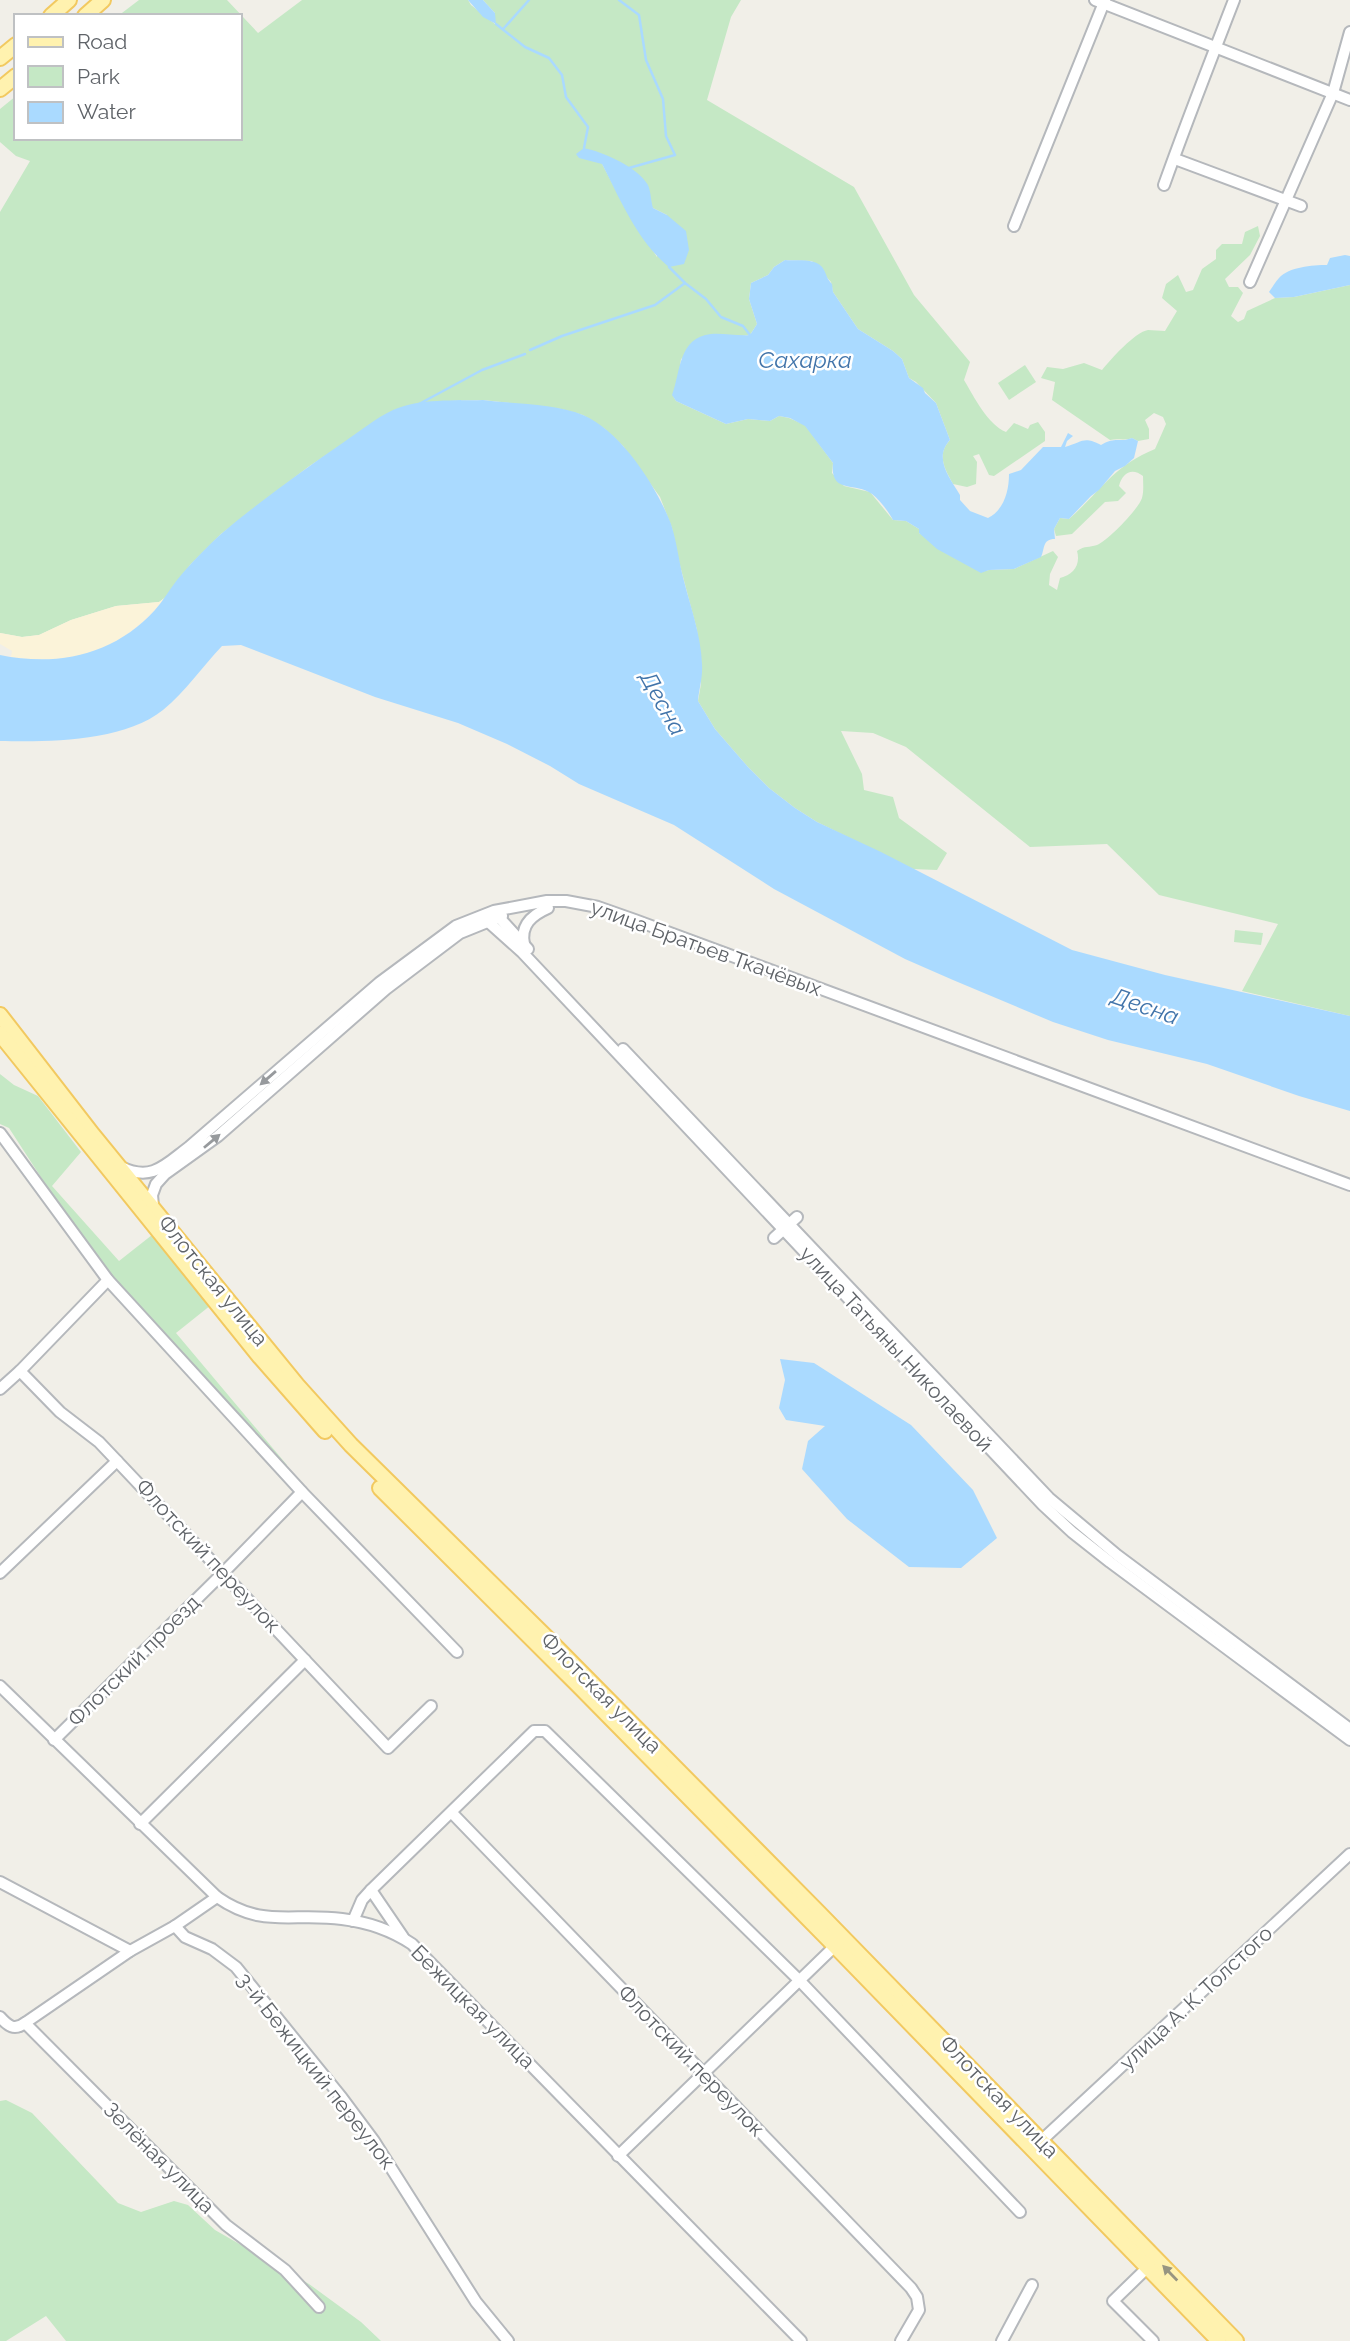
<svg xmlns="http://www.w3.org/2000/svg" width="1350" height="2341" font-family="Raleway,sans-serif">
<rect width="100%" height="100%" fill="#f1efe8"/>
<g fill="#c5e8c5" fill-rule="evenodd">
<path d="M139 0H227L258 33 302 0H468L471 5 495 24V13L483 0H741L731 17 707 100 854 187 914 295 970 362 964 380C974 397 988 425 1006 432L1014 423 1028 429 1030 425 1038 422 1045 432V441L994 476 989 475 979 454 973 456 977 462 976 484 967 487 953 484C945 469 936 455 950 440L936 403 916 382 909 378 902 359 893 351 858 329 833 292 831 282 812 261 785 260 774 267 768 275 751 283 749 299 757 324 750 335 731 337 712 334 681 359 678 380 673 396 676 401 726 424 748 419 770 421 779 416 789 418 805 425 833 463 832 473 844 486 870 492 893 520 906 521 919 529V533L981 572 989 570 1014 569 1053 551 1058 557 1050 574 1049 585 1057 590 1060 578C1073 575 1081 565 1077 551 1085 545 1089 548 1097 545 1108 541 1139 508 1142 498 1144 491 1143 483 1143 476 1132 467 1122 473 1119 486L1126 493 1118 501 1105 502 1072 534 1056 536 1054 529 1060 518 1069 519C1101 491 1113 466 1155 449L1166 424 1163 417 1154 413 1145 420 1149 429V439L1138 441 1132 438C1124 441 1118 438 1110 440L1052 400 1055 382 1041 378 1047 367 1063 369 1084 363 1102 370C1111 359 1135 332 1148 330 1153 330 1160 331 1165 331L1177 311 1162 298 1166 284 1178 275 1186 292 1193 290 1202 269 1216 259V250L1222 244H1242L1245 232 1258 226 1260 236 1250 255 1225 279 1229 287H1238L1243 293 1231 316 1238 322 1244 319 1247 311 1275 298 1294 297 1350 285V1016L1242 991 1278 924 1159 895 1107 844 1030 847 906 747 873 733 841 731 862 774 864 790 893 797 899 818 947 853 937 870 913 869 817 822 795 808 769 788 748 767 715 729 698 701 701 684 697 630 677 554 672 528 660 497 623 446 605 429 583 415 561 409 483 400 449 401 394 410 308 467 221 534 190 565 166 597 159 602 116 606 71 620 39 635 22 637 0 633V212L30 161 16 156 0 142V109L16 96V138H240V16H118ZM602 164 653 208 667 215 657 257 626 209Z"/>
<path d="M1025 365 1036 382 1009 400 998 383Z"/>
<path d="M1235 930 1263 933 1261 945 1234 942Z"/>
<path d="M0 1074 14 1085 38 1096 81 1152 52 1186 119 1261 152 1235 211 1305 176 1333 287 1465 284 1467 117 1282 57 1202 9 1128 0 1124Z"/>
<path d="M6 2100 32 2113 118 2203 141 2212 174 2201 188 2205 215 2230 309 2284 361 2322 381 2341H66L46 2316 6 2341H0V2101Z"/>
</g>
<path fill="#fbf3d9" d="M166 597C124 649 76 666 11 657L12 651 0 644V633L22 637 39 635 71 620 116 606 159 602Z"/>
<g fill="#aadaff">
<path d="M468 0H483L495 13 496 24 483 17Z"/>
<path d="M584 148C603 152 638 167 648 185 651 192 651 202 653 208L667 215 686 231 689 250 684 264 669 267C638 242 620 199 602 164L579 158 576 154Z"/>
<path d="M1345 255 1350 256V285L1294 297 1275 298 1269 292C1272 288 1275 282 1279 278 1289 267 1312 265 1327 265L1330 258Z"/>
<path d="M785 260C797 261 818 257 824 270 827 276 827 279 832 284L833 292 858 329 893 351 902 359 909 378 923 388 925 393 936 403 950 440C933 458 950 478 960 495V500L970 511 988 518C1004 510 1009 491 1009 474L1021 470 1043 447H1061L1068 433 1073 436 1067 441 1065 447C1083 442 1083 436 1101 445 1116 436 1119 443 1132 438L1138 441 1134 458 1125 466 1115 471 1099 490 1091 496 1069 519 1060 518 1054 529 1055 539C1042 539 1045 549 1041 557L1014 569 989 570 981 573 937 549 919 533V529L906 521 893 520C888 511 880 500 872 494 855 481 830 495 833 463L805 426 790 418 779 416 770 421 748 419 726 424 676 401 672 395C681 371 678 338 711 334 723 333 737 336 750 335L757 324 749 299 751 283 768 275 774 267Z"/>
<path d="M483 400C513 404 555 403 583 415 621 431 657 487 671 524 677 542 679 563 684 581 691 608 701 636 702 664 703 677 699 689 698 701L715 729 748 767 769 788 795 808 817 822 881 852 1072 950 1165 975 1350 1016V1111L1299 1096 1207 1064 1108 1040 1053 1022 953 980 905 959 774 889 674 825 579 784 550 766 507 744 458 723 375 697 241 645 222 646C202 667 186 691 163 710 123 742 49 742 0 741V655C58 667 114 655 155 610 163 601 169 590 177 580 190 564 206 548 221 534 260 501 302 471 344 442 360 431 376 418 393 410 420 398 454 401 483 400Z"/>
<path d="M780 1359 814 1363 911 1425 973 1490 997 1538 961 1568 909 1567 847 1519 802 1469 808 1441 825 1426 786 1420 779 1408 785 1380Z"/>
</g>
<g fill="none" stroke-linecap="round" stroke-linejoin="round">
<g stroke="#aadaff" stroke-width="2.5">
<path d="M619 0 639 15 646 60 663 99 666 136 675 155 629 168"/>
<path d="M496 24 525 47 549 58 562 75 566 97 588 127 584 148"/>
<path d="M504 28 529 0"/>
<path d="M669 267 685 283 706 299 721 317 743 326 750 335"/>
<path d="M530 350 562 336 655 305 685 283"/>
<path d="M419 404 482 370 525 354"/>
</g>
<defs>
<g id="minor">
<path d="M1095 0 1350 100"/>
<path d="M1175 159 1301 206"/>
<path d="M1164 185C1186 123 1210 62 1234 0"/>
<path d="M1014 226 1105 0"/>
<path d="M1250 282 1333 93 1350 32"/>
<path d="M496 914 528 949"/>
<path d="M484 918 522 952 1043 1505 1072 1532 1110 1562 1350 1740"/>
<path d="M524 944C520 925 532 915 548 908"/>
<path d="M623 1049 1049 1498 1117 1555 1350 1729"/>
<path d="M0 1133 108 1280 302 1492 457 1652"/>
<path d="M121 1167C152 1182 165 1165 189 1147L379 983 456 926 494 911 547 901H566L598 907 635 920 1350 1185"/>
<path d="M153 1206 152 1195 156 1184 165 1174 218 1136 386 989 460 933 502 916"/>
<path d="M774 1238 797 1217"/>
<path d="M20 1371 60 1412 99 1442 117 1461 388 1748 431 1706"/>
<path d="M0 1389 20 1371 108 1280"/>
<path d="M0 1573 117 1461"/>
<path d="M0 1686 217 1897C263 1929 292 1912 342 1919 367 1922 391 1930 412 1944L801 2341"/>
<path d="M54 1740 224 1572 302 1492"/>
<path d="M452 1813 911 2288 917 2297 919 2310 901 2341"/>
<path d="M140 1824 305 1660"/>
<path d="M0 1882 130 1951"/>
<path d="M371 1890 534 1731H545L800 1981 1020 2212"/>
<path d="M353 1921 362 1900 371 1890 403 1937"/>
<path d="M175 1926 185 1937 212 1949 236 1967 342 2098 374 2141 476 2302 508 2341"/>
<path d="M0 2017C8 2026 14 2031 25 2023L226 2225 285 2270 319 2307"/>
<path d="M25 2023 130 1951 175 1926 217 1897"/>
<path d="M1041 2141 1350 1854"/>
<path d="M618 2156 835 1946"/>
<path d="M1147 2268 1113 2301 1153 2341"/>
<path d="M1002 2341 1032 2285"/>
</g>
<g id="major">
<path d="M51 16 69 0"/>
<path d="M85 16 103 0"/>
<path d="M0 58 16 45"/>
<path d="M0 89 16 76"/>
<path d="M0 1015 93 1135 297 1385 351 1445 548 1639 819 1913 1236 2341"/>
<path d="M0 1034 260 1357 325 1431"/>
<path d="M380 1488 580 1687 835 1946 1219 2341"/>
</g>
</defs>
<use href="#minor" stroke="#b5b8bc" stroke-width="14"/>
<use href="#major" stroke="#f2c960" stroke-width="18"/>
<use href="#minor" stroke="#fff" stroke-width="10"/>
<use href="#major" stroke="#fff2af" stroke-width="14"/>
</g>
<defs><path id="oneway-solid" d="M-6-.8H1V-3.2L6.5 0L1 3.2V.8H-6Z" transform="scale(1.75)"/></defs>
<g fill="#979a9d">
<use href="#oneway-solid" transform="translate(268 1078) rotate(139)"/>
<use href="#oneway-solid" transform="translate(212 1141) rotate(-40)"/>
</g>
<use fill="#979581" href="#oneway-solid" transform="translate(1170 2273) rotate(-134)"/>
<g text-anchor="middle" stroke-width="5" stroke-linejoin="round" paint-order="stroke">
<g font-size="21" fill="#5f6368" stroke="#fff">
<text transform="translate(706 948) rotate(20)" y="7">улица Братьев Ткачёвых</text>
<text transform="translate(213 1281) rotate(51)" y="7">Флотская улица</text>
<text transform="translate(896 1349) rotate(47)" y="7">улица Татьяны Николаевой</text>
<text transform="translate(208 1556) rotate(47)" y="7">Флотский переулок</text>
<text transform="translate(134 1661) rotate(-45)" y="7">Флотский проезд</text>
<text transform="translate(601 1693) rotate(45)" y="7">Флотская улица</text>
<text transform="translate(1196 1998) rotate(-43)" y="7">улица А. К. Толстого</text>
<text transform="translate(473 2007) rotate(45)" y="7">Бежицкая улица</text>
<text transform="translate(691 2061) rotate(46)" y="7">Флотский переулок</text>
<text transform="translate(316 2071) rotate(52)" y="7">3-й Бежицкий переулок</text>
<text transform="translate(999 2097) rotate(46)" y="7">Флотская улица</text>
<text transform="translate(159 2158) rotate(45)" y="7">Зелёная улица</text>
</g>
<g font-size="23" font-style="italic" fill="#4174aa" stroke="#fff">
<text x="805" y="368">Сахарка</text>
<text transform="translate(663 703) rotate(61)" y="8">Десна</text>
<text transform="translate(1145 1006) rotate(19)" y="8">Десна</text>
</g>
</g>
<rect x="14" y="14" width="228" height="126" fill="#ffffff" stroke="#bfc1c3" stroke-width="2"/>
<rect x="28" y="37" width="35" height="10" fill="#fff2af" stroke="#bfc1c3" stroke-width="2"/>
<text x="77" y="49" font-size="21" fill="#5f6368">Road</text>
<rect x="28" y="66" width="35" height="21" fill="#c5e8c5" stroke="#bfc1c3" stroke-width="2"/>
<text x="77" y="84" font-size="21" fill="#5f6368">Park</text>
<rect x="28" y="102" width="35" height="21" fill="#aadaff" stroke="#bfc1c3" stroke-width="2"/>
<text x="77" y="119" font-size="21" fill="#5f6368">Water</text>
</svg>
